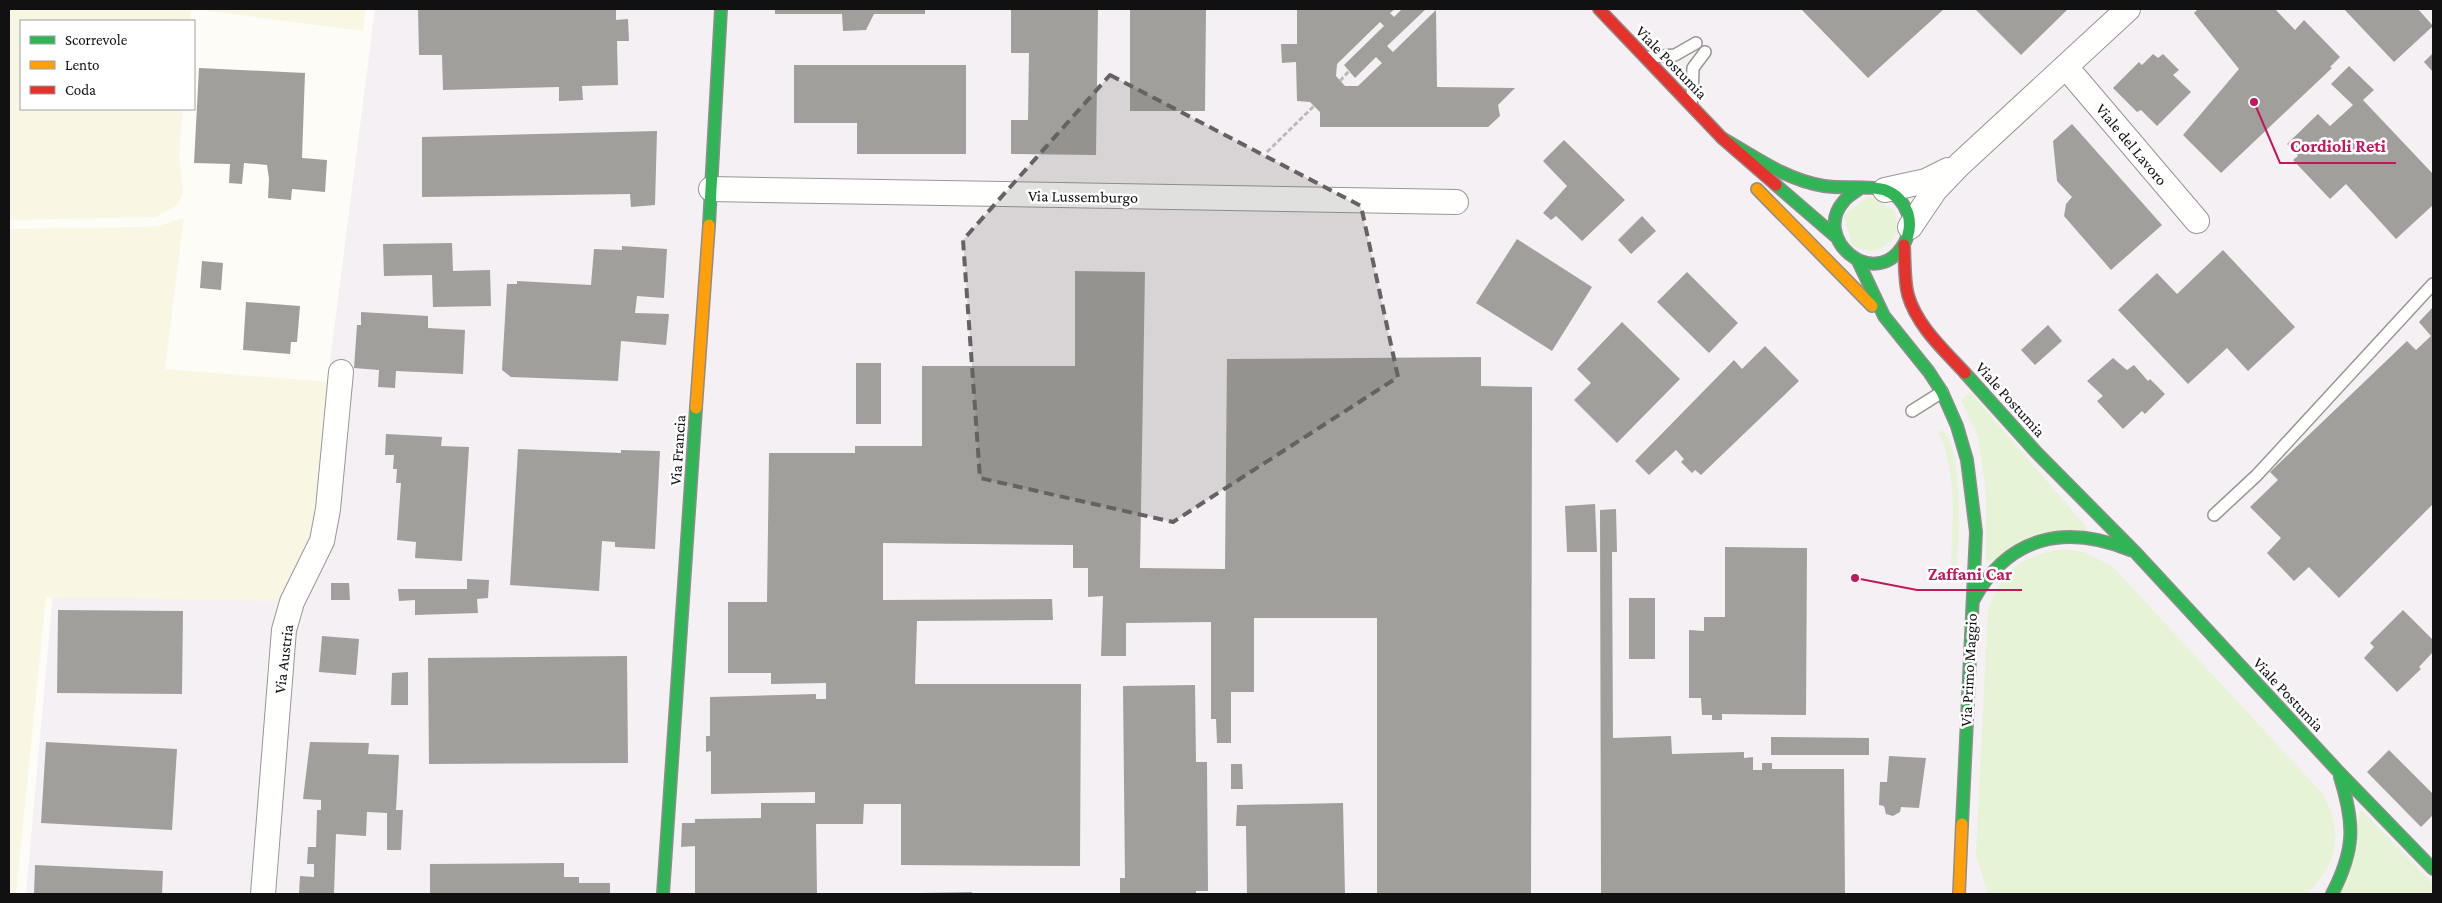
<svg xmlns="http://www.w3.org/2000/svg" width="2442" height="903" font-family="'Crimson Pro',serif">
<rect width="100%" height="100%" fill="#fdfcf7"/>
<path fill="#f5f0f3" d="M375 9H2433V894H26L54 582 308 533Z"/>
<g fill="#f9f7e4">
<path d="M9 9H366L363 31 200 10 191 11 189 21H21V109H183L179 157 183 189 182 196 176 206 156 217 9 220Z"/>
<path d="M184 218 165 369 331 382 315 530 283 601 46 597 16 894H9V229L142 227 158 226Z"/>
</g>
<g fill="#e7f3d7">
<path d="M1869 196 1895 211 1897 234C1881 251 1875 256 1852 245L1844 215Z"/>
<path d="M1970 392 2088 529 1986 563V492L1978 437 1961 400Z"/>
<path d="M1942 430C1965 452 1958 537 1957 569L1953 570 1951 566C1952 521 1958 474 1938 432Z"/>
<path d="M2066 549 2084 552 2112 566 2322 793C2344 831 2338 864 2307 894H1988L1976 854 1988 609C2002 570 2025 553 2066 549Z"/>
<path d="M2361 810 2433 884V894H2338Z"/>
</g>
<g fill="#a19f9c" fill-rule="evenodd">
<path d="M418 9H616V20L628 19 629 41H617L618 85 582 86 583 100 559 101V87L443 90 442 55H419Z"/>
<path d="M775 9H925V14H874L866 30 843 31 842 14H775Z"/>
<path d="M1011 9H1098L1096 155 1011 154V120H1028L1029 53H1011Z"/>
<path d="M1130 9H1206L1205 111H1130Z"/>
<path d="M1297 9H1395L1390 13 1394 17 1402 9H1426L1387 46 1393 52 1436 10 1437 87 1515 88 1498 105 1500 116 1488 127H1320V112L1310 102 1297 101 1296 62 1282 63 1281 44H1297ZM1380 22 1384 26 1344 65 1355 78 1376 57 1382 63 1358 86H1345L1336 76 1337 64Z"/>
<path d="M1801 9H1944L1868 78Z"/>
<path d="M1975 9H2068L2021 55Z"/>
<path d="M2198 9H2275L2295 30 2304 20 2340 57 2330 67 2332 68 2221 173 2183 135 2239 69 2194 13Z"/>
<path d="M2344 9H2418L2433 26 2394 62Z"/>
<path d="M2433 53V72L2424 62Z"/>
<path d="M2153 54 2158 58 2163 54 2179 70 2173 75 2191 92 2157 126 2141 110 2137 112 2113 88 2139 62 2142 65Z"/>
<path d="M794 65H966V154H857V123H794Z"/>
<path d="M2349 66 2374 90 2363 100 2433 174V205L2396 239 2346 184 2330 199 2293 160 2298 156 2287 144 2318 114 2330 126 2353 105 2331 84Z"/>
<path d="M199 68 305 73 302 158 327 160 325 192 292 189 291 200 268 198 269 179 267 165 244 163 242 184 229 183 230 164 194 163Z"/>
<path d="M2072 124 2162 225 2111 270 2064 216 2066 204 2072 197 2057 181 2053 141Z"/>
<path d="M657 131 655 205 631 207 630 194 422 197V137Z"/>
<path d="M1564 140 1625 200 1582 241 1556 216 1551 220 1543 213 1567 186 1543 161Z"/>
<path d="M1642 216 1656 231 1631 254 1618 240Z"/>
<path d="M1517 239 1592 287 1552 351 1476 303Z"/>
<path d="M452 243 453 271 490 270 491 306 433 307 432 275 384 276 383 244Z"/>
<path d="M622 246 667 249 664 298 637 296 635 313 669 314 666 345 621 341 618 381 511 377 502 370 507 284H517V281L591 285 594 249 622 250Z"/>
<path d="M2223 250 2295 327 2248 371 2227 348 2188 384 2118 310 2157 273 2177 294Z"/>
<path d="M202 261 223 263 221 290 200 288Z"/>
<path d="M1075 271 1145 272 1140 568 1225 569 1227 359 1481 357V386L1532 387 1531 894H1377V618H1254V692H1231V743H1217L1216 719H1211V622L1126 623V656H1101L1103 596 1088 597V568H1073V545L883 543V600L1052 599 1053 620 917 621 915 684H1081L1080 866 901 865V804H864L863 824H816L817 894H695V846L681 847 682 823H695V819L761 818V803H815V792L711 794V751L706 752V736H710V697L816 694V699H826V683L771 684V673H728V602H767L769 453H855V446H922V366H1075Z"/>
<path d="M1687 272 1738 323 1709 353 1657 302Z"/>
<path d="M246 302 300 306 297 342H291L290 354 243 350Z"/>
<path d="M2433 307V504L2339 598 2309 567 2294 581 2267 553 2281 538 2250 507 2278 480 2270 472 2407 341 2416 350 2431 336 2419 322Z"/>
<path d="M361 312 428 316V328L465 330 463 374 396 371 395 388 378 387 379 370 354 368 357 325H361Z"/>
<path d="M1622 322 1680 379 1617 443 1574 400 1591 383 1577 369Z"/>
<path d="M2048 325 2062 341 2035 365 2021 350Z"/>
<path d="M1765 346 1799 381 1701 475 1695 470 1692 473 1681 462 1684 459 1676 450 1649 475 1635 461 1734 360 1742 369Z"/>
<path d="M2113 358 2127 370 2134 365 2148 381 2150 379 2165 394 2145 414 2142 411 2123 429 2097 401 2103 396 2087 381Z"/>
<rect x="856" y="363" width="25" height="61"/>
<path d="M386 434 442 437 441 446 469 447 462 561 415 558 416 542 397 540 401 483H396L397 469H393L394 455H385Z"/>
<path d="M518 449 621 453V450L660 451 655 549 615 547V542L602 541 599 591 510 585Z"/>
<path d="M1595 504 1597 552H1567L1565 506Z"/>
<path d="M1616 509 1617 552H1612L1613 738 1671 736 1672 754 1744 752V758L1753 757V770H1762V763H1772V769H1844L1845 894H1601L1600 510Z"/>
<path d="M1725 547 1807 548 1806 715 1722 714V720H1712V715H1702L1701 698H1689V630L1704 631V617H1725Z"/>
<path d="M467 579 489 580 488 598 477 599 478 613 415 615V600L399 601 398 589H467Z"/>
<path d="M331 583H349L350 600H331Z"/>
<rect x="1629" y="598" width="26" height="61"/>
<path d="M58 610 183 611 182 694 57 693Z"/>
<path d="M2403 610 2433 640V652L2419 667 2421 669 2397 692 2364 658 2374 647 2370 643Z"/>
<path d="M322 636 359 639 356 675 319 672Z"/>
<path d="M627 656 628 763 429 764 428 658Z"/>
<path d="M408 672V705H391L392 673Z"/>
<path d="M1195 685 1196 762H1207L1208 891H1196V894H1120V878H1125L1123 686Z"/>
<path d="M1771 737 1869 738V755H1771Z"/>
<path d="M46 742 177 749 172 830 41 823Z"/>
<path d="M310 742 369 743 368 754 399 755 396 810H403L401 850H387V813L367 812 366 836 336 834 334 894H299L300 876 314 877V864H307L308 847H316L317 810H321V800L303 799Z"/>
<path d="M2389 750 2433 794V815L2421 827 2367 772Z"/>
<path d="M1889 756 1926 758 1919 808 1901 807 1900 812 1893 816 1886 814 1884 806 1879 805 1880 782H1887Z"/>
<path d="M1231 764H1242L1243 789H1231Z"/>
<path d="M1343 803 1345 894H1247L1246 826H1236L1237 805Z"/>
<path d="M564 863V877H579V883H610V894H430V864Z"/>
<path d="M35 865 163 871 162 894H34Z"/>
<path d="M972 892V894H922V893Z"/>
</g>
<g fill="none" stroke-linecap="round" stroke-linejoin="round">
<defs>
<g id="lane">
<path d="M1649 57 1675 55 1696 43"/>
<path d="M1692 100 1693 68 1705 52"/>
<path d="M1912 411 1942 392"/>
<path d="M2214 515 2257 475 2433 284"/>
</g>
<g id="street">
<path d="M2066 67 2197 221"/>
<path d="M711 189 1456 202"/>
<path d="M1885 190 1926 181 1948 170"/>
<path d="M1910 227 1935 190 1959 165 2128 9"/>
<path d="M263 894 284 630 292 602 322 541 328 509 341 372"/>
</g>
<g id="fast">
<path d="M1722 138C1755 157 1786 180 1824 186 1842 189 1870 185 1885 190 1896 194 1904 203 1908 214 1911 225 1909 237 1902 247 1873 291 1811 238 1844 201 1848 196 1854 193 1859 189"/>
<path d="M1776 185 1835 236"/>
<path d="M709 225 721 9"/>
<path d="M1858 261 1884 316 1929 372 1942 392 1957 426 1967 460 1976 532 1962 824"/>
<path d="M1965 373 2036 452 2136 553 2337 770 2433 869"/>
<path d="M1974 599C2009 536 2065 524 2130 550"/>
<path d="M663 894 696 408"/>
<path d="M2332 894C2355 850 2355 824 2340 777"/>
</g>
<g id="slow">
<path d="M1757 189 1872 306"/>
<path d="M696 408 709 225"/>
<path d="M1959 894 1962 824"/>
</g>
<g id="jam">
<path d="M1599 9 1722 138 1776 185"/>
<path d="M1904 245C1905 261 1904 280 1908 295 1917 326 1944 350 1965 373"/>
</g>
</defs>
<use href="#lane" stroke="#979795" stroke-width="14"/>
<use href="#street" stroke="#979795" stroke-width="26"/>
<use href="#fast" stroke="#8e8d8b" stroke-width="14"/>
<use href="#slow" stroke="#8e8d8b" stroke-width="14"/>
<use href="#jam" stroke="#8e8d8b" stroke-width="14"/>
<g stroke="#b9b9b8" stroke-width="3" stroke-dasharray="5 2.5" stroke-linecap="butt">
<path d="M1340 81 1349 71"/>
<path d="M1267 152 1314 106"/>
</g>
<use href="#lane" stroke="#fffffe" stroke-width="11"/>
<use href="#street" stroke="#fffffe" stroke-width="24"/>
<use href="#fast" stroke="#30b455" stroke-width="11"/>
<use href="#slow" stroke="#ff9f0a" stroke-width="11"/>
<use href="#jam" stroke="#e5322d" stroke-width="11"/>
</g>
<path fill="#646362" fill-opacity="0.2" stroke="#646362" stroke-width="4" stroke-dasharray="10 6" stroke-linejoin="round" d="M1110 75 1361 206 1398 377 1173 522 980 478 963 240Z"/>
<g text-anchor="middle" stroke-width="5" stroke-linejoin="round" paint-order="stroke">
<g font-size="16" fill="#111" stroke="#fff">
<text transform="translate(1672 62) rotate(46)" y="6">Viale Postumia</text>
<text transform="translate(2132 144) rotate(50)" y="6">Viale del Lavoro</text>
<text transform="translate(1083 196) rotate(1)" y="6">Via Lussemburgo</text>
<text transform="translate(2011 399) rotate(48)" y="6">Viale Postumia</text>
<text transform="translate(677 450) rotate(-86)" y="6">Via Francia</text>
<text transform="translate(283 659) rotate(-83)" y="6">Via Austria</text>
<text transform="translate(1968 670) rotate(-87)" y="6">Via Primo Maggio</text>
<text transform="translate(2289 694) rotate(47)" y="6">Viale Postumia</text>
</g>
</g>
<path fill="none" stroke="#c2185b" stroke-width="2" d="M2254 102L2280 163H2396M1855 578L1917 590H2022"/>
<g fill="#c2185b" stroke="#fff" stroke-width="2">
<circle cx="2254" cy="102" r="5"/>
<circle cx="1855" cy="578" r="5"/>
</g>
<g font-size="18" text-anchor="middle" font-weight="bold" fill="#c2185b" stroke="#fff" stroke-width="5" stroke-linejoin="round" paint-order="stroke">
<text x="2338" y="152">Cordioli Reti</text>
<text x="1970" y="580">Zaffani Car</text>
</g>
<rect width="2442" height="903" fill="none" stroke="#111111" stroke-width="20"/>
<rect x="20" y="20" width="175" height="90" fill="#ffffff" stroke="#a0a0a0"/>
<rect x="30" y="36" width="25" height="8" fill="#30b455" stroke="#a0a0a0"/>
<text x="65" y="45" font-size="15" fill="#111111">Scorrevole</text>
<rect x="30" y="61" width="25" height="8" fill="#ff9f0a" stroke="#a0a0a0"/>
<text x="65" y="70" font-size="15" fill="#111111">Lento</text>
<rect x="30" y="86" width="25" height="8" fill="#e5322d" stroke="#a0a0a0"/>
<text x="65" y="95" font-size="15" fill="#111111">Coda</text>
</svg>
